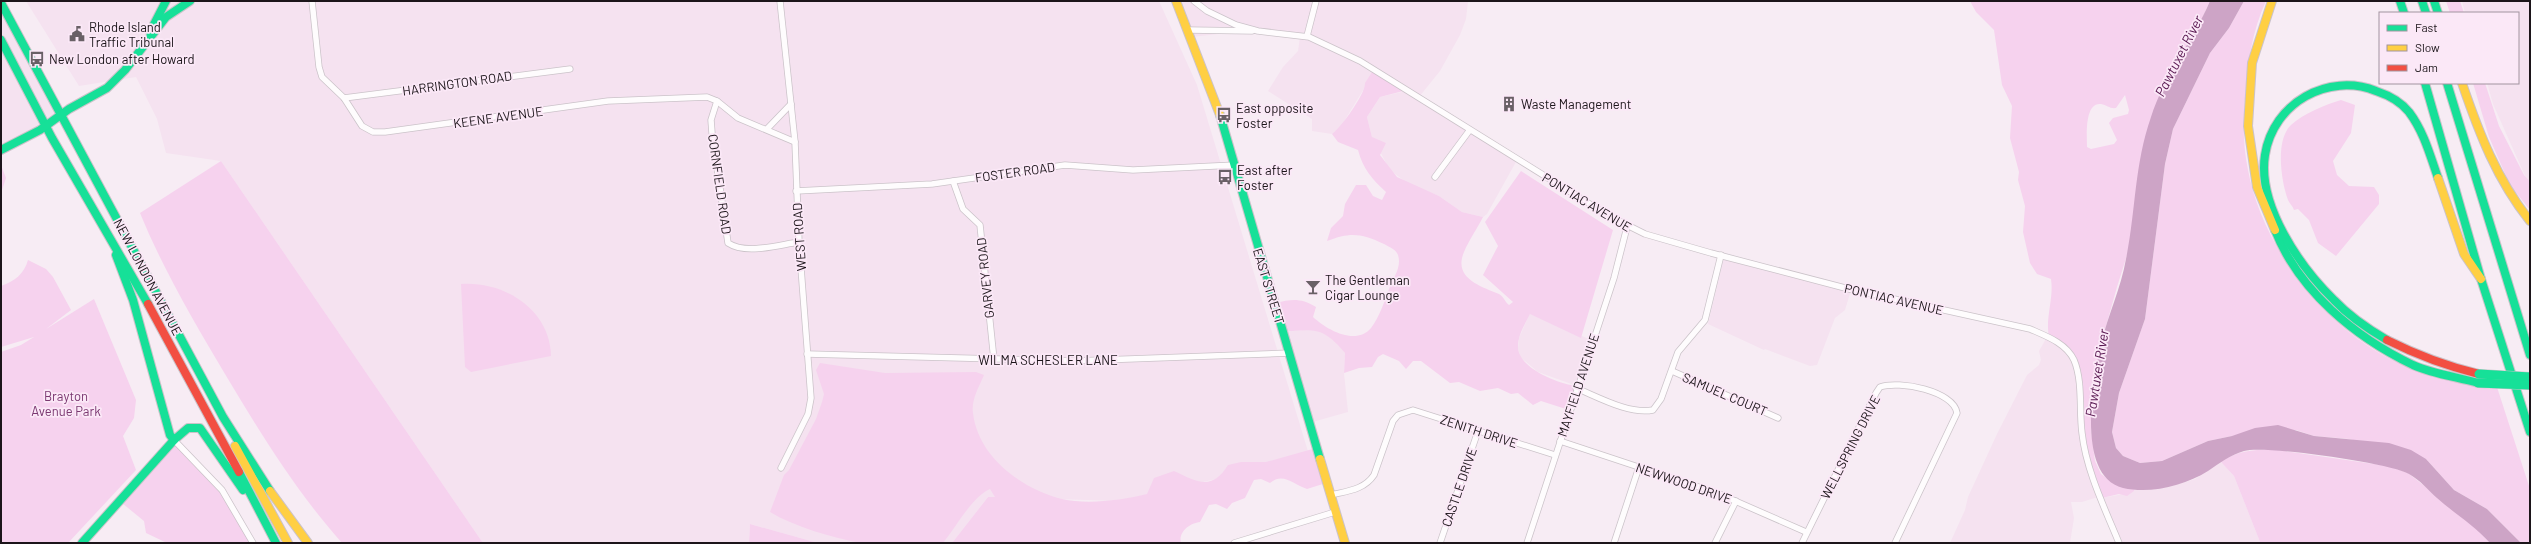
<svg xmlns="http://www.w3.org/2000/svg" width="2531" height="544" font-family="Barlow,sans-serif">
<rect width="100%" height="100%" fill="#f7ecf4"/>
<g fill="#f5e2f0">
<path d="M1 1 65 119 1 150Z"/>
<path d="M26 1H1159L1197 85 1310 458 1118 501 988 497 952 543H818L750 524 749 543H483L221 161 166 153 157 119 136 77 79 86Z"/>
<path d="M1176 1H1468L1466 19 1460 35 1440 71 1419 97 1517 160 1487 214 1483 217 1462 212 1439 196 1407 183 1390 170 1372 137 1367 117 1380 97 1406 91 1365 87 1340 128 1332 134 1312 131V119L1268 91 1283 67 1298 51 1300 37 1245 31 1192 37Z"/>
<path d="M2462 1H2530V187L2493 104 2487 83H2518V13H2465Z"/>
<path d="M1724 257 1851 290 1845 310 1835 318 1817 365 1810 366 1765 349 1764 350 1708 324Z"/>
<path d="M1530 313 1591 340 1577 386 1538 372 1520 357 1518 348 1519 338Z"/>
<path d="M1316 329 1332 338 1345 353 1344 373 1348 412 1309 423 1283 332Z"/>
<path d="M2047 337 2069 353 2074 364 2101 496 2082 502H2071L2074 518 2070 543H1950L1965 510 1968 497 1997 434 2027 375 2039 365 2041 360 2039 351Z"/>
<path d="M2221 462 2234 476 2260 542 2120 543 2102 498 2129 493 2134 491V488L2149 490 2169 487 2195 479Z"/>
</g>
<g fill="#f6d2ee" fill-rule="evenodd">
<path d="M1970 1H2210L2201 21 2117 287 2101 344 2094 387 2091 431 2095 461 2101 474 2117 485 2134 488V491L2127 496 2119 494 2102 498 2086 451 2082 393 2069 353 2049 337C2045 318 2054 299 2051 279L2037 274 2030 263 2023 232 2025 206 2018 180 2019 172 2010 138 2012 106 2002 85 1994 30 1976 12ZM2125 95 2129 110 2128 114 2113 118 2109 123 2117 140 2114 144 2091 149 2087 147C2087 137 2084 102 2101 104 2107 105 2110 109 2116 108Z"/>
<path d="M2244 1H2266C2252 31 2247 66 2245 98 2243 123 2243 146 2248 170 2262 247 2326 330 2397 362 2427 375 2458 383 2490 389L2491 383 2496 384 2530 489V543H2521L2487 509 2454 490 2426 459 2349 439 2314 436 2296 430 2232 436 2208 441 2162 461 2140 463 2123 456 2116 448 2112 432 2119 393 2145 319 2165 164 2173 129 2210 53 2229 28Z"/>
<path d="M2446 1H2460L2464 13H2450Z"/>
<path d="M1374 69 1407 90 1380 97 1367 117 1372 137 1386 143 1380 155 1397 177 1439 196 1462 212 1483 217C1477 229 1469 240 1464 252 1453 278 1480 286 1499 294 1504 297 1505 302 1509 305L1513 302 1483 275 1498 246 1485 222 1521 171 1613 230 1581 338 1530 314C1525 324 1518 335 1518 346 1517 368 1559 384 1577 386L1569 410 1541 401 1533 405 1518 393 1511 394 1498 388 1480 391 1459 382 1450 383 1421 361H1413L1406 369 1399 361 1383 354 1378 357 1372 367 1359 368 1344 373 1345 353C1323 327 1315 329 1283 332L1276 303C1292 299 1301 298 1316 307L1313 317C1327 330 1356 346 1371 328 1380 316 1384 302 1389 289 1393 278 1402 267 1398 255 1396 249 1389 247 1384 244 1361 233 1350 232 1327 241L1331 228 1343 216 1345 204 1356 185H1366L1373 196 1382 200 1386 192C1372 179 1363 169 1358 150L1338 142 1332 134C1341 128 1366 93 1365 83Z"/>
<path d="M2473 83H2485L2499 126 2524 175 2530 182V210L2510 185 2489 137Z"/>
<path d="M2341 100 2355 105 2351 133 2333 161 2337 175 2349 186 2374 187 2379 195V204L2336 256 2318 243 2309 220 2298 209 2294 210C2293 206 2289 203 2288 200 2281 181 2275 140 2291 125 2304 113 2325 105 2341 100Z"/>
<path d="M221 161 483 543H342C295 490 261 434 225 374 194 322 163 269 140 213Z"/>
<path d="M1 165 6 178 1 193Z"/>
<path d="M28 260 46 269 53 277 71 310 46 329 94 299 136 400 134 418 123 436 136 470 68 543H1V352L21 345 34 337 1 347V286C15 281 24 274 28 260Z"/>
<path d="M461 284C505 281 550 310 551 356L471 372 465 367Z"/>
<path d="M820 363 885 373 976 372 984 375C979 387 971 400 973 413 978 457 1022 489 1062 499 1088 505 1122 500 1147 494L1154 478 1174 471C1197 482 1212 491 1228 465L1241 462H1266L1316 448 1326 483 1307 489C1293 484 1283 472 1270 483L1261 479 1254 480 1245 498 1232 503 1227 509 1216 504 1209 505 1200 522C1190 523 1178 532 1181 543H952L988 497H995L990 489C972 497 956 527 943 543 918 543 882 544 860 543 831 537 795 527 770 512L784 475 789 470 816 419 822 402 824 394 816 370Z"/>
<path d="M178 442 221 488 254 543H167L146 533 144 521 122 503Z"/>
<path d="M2271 449 2388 466 2408 473 2474 525 2490 543H2257L2260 542 2234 476 2221 462C2236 451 2252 450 2271 449Z"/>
<path d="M750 524 818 543H749Z"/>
</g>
<path fill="#cda4c6" d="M2210 1H2244L2229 28 2210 53 2173 129 2165 164 2145 319 2119 393 2112 432 2116 448 2123 456 2140 463 2162 461 2208 441 2232 436 2255 428 2278 425 2314 436 2389 443 2411 450 2426 459 2454 490 2487 509 2521 543H2490C2474 525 2455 514 2437 498 2428 490 2420 480 2409 474 2390 463 2265 445 2244 451 2230 455 2220 463 2208 471 2184 486 2151 494 2123 488 2075 476 2093 379 2101 344 2108 315 2121 288 2126 259 2136 210 2134 166 2151 117 2164 76 2193 41 2210 1Z"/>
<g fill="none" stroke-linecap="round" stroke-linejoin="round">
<defs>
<g id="street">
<path d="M312 1 319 67 322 77 344 98 362 126 373 132H385L608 101 707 97 717 101 738 118 795 142"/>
<path d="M780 1 795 142 799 242 811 398 808 414 781 468"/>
<path d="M1194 1 1207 11 1236 25 1258 31 1309 37 1360 61 1609 216 1645 234 1711 253 1849 289 2030 329C2046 336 2066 343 2074 360 2083 381 2079 411 2082 433 2086 470 2105 509 2119 543"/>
<path d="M1189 30 1252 31"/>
<path d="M1307 36 1316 1"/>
<path d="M344 98 570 69"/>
<path d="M717 101 711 120 712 133 728 243C746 255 778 245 799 242"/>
<path d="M767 129 791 104"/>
<path d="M1435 177 1469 131"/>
<path d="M953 181 963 209 980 225 994 360"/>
<path d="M796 191 932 184 1065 165 1133 170 1235 165"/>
<path d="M807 354 1074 361 1290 353"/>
<path d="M1672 371 1778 418"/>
<path d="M1576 388C1598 397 1630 415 1653 410L1661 399 1678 352 1705 320 1721 255"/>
<path d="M174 440 222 490 253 543"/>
<path d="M1560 441 1717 493 1806 532"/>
<path d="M1331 495C1347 491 1364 490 1374 475L1393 421 1398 415 1413 410 1555 455"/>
<path d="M1234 543 1335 512"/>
<path d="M1440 543 1478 431"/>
<path d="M1527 543 1614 278 1627 227"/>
<path d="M1614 543 1639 467"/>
<path d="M1715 543 1736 501"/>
<path d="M1802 543 1876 393 1880 387C1899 380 1954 391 1957 413L1895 543"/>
</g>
<g id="fast">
<path d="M2400 1 2404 13"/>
<path d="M2422 1 2426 13"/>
<path d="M2434 1 2438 13"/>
<path d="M1 3 223 417 270 491"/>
<path d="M150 32 166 1"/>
<path d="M1 40 52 138 148 304"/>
<path d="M2425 83 2481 279 2530 432"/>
<path d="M2447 83 2530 355"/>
<path d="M1220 115 1320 459"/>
<path d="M1 150 40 130 69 109 107 88 125 70 166 17 190 1"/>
<path d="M2275 230C2299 291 2355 337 2413 365 2433 374 2457 377 2478 383"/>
<path d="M116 255 133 300 170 435 174 440 188 428H200L243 490"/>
<path d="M2387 340C2368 329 2349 316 2334 300 2300 267 2257 205 2265 155 2273 103 2328 72 2376 91 2388 95 2401 102 2409 112 2424 132 2430 155 2438 178"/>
<path d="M239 472 276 543"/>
<path d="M82 543 174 440"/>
</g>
<g id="slow">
<path d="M1176 1 1220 115"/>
<path d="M2272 1 2252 63 2248 126 2257 187 2275 230"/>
<path d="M2462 83C2479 133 2497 180 2530 221"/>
<path d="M2438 178 2464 254 2481 279"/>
<path d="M235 446 288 543"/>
<path d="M1320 459 1345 543"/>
<path d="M270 491 308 543"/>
</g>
<g id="jam">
<path d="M148 304 239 472"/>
<path d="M2387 340C2417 355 2446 366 2479 374"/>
</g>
</defs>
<use href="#street" stroke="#cbc3c9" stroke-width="7"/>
<use href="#fast" stroke="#cbc3c9" stroke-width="10"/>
<use href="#slow" stroke="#cbc3c9" stroke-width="10"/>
<use href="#jam" stroke="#cbc3c9" stroke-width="10"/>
<use href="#street" stroke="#fefcfd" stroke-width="5.5"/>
<use href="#fast" stroke="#16e098" stroke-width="8"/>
<use href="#slow" stroke="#ffcf43" stroke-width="8"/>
<use href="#jam" stroke="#f24e42" stroke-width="8"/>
<defs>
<g id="fast-bridge">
<path d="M2479 374 2530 377"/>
<path d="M2478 383 2530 385"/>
</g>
</defs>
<use href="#fast-bridge" stroke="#cbc3c9" stroke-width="10" stroke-linecap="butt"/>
<use href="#fast-bridge" stroke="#16e098" stroke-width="9"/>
</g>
<defs>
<symbol id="civic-bare" viewBox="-9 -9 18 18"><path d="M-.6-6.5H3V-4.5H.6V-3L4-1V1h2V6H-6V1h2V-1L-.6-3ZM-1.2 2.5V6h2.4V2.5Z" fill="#696066" stroke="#fbe8f7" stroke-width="2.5" paint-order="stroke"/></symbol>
<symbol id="bus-bare" viewBox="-9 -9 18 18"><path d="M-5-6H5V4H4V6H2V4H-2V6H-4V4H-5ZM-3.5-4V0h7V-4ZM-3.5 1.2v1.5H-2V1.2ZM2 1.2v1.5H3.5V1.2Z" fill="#696066" stroke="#fbe8f7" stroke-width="2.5" paint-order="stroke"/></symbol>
<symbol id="building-bare" viewBox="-9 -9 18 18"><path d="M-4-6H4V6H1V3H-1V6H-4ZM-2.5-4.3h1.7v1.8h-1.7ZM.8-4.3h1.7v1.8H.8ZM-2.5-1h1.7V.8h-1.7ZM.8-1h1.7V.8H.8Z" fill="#696066" stroke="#fbe8f7" stroke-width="2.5" paint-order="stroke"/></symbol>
<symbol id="bar-bare" viewBox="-9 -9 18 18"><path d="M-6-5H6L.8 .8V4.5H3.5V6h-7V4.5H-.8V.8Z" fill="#696066" stroke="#fbe8f7" stroke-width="2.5" paint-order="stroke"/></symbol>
</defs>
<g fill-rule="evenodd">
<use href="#civic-bare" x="66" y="23" width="22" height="22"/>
<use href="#bus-bare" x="26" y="48" width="22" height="22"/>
<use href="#building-bare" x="1498" y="93" width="22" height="22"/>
<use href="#bus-bare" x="1213" y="104" width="22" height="22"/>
<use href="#bus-bare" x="1214" y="166" width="22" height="22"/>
<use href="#bar-bare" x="1302" y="276" width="22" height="22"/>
</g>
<g text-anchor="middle" stroke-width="3.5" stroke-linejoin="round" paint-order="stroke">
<g font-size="13" fill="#1c151a" stroke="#fbe8f7" text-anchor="start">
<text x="89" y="32">Rhode Island<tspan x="89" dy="15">Traffic Tribunal</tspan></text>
<text x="49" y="64">New London after Howard</text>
<text x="1521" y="109">Waste Management</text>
<text x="1236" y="113">East opposite<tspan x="1236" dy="15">Foster</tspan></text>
<text x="1237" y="175">East after<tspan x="1237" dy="15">Foster</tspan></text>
<text x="1325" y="285">The Gentleman<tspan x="1325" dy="15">Cigar Lounge</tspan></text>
</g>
<g font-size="13" fill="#1c151a" stroke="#fbe8f7">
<text transform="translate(457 83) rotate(-8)" y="5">HARRINGTON ROAD</text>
<text transform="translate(498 117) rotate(-8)" y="5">KEENE AVENUE</text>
<text transform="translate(1015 172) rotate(-8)" y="5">FOSTER ROAD</text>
<text transform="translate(720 184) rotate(82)" y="5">CORNFIELD ROAD</text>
<text transform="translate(1587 202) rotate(31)" y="5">PONTIAC AVENUE</text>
<text transform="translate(799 237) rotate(-94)" y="5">WEST ROAD</text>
<text transform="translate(148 277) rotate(62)" y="5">NEW LONDON AVENUE</text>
<text transform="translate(985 278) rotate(-96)" y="5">GARVEY ROAD</text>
<text transform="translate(1269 286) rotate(73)" y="5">EAST STREET</text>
<text transform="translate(1894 299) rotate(13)" y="5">PONTIAC AVENUE</text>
<text x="1048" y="365">WILMA SCHESLER LANE</text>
<text transform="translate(1578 385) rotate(-72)" y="5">MAYFIELD AVENUE</text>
<text transform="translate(1725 394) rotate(23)" y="5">SAMUEL COURT</text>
<text transform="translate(1479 431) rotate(18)" y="5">ZENITH DRIVE</text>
<text transform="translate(1850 447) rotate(-63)" y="5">WELLSPRING DRIVE</text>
<text transform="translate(1684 483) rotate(19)" y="5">NEWWOOD DRIVE</text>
<text transform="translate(1459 487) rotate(-71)" y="5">CASTLE DRIVE</text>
</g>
<g font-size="13" fill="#7b3871" stroke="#fbe8f7">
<text x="66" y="401">Brayton<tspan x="66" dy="15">Avenue Park</tspan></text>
</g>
<g font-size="14" font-style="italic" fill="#581750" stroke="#fbe8f7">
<text transform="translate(2179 56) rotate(-63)" y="5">Pawtuxet River</text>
<text transform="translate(2097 373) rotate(-81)" y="5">Pawtuxet River</text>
</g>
</g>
<rect width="2531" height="544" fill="none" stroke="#1c151a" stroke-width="4"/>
<rect x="2379" y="12" width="140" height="72" fill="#fbe8f7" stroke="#a2949f"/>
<rect x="2387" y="25" width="20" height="6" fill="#16e098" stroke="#a2949f"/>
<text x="2415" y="32" font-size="12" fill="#1c151a">Fast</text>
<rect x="2387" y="45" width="20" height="6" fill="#ffcf43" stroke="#a2949f"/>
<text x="2415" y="52" font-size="12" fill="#1c151a">Slow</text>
<rect x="2387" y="65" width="20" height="6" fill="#f24e42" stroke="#a2949f"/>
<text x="2415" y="72" font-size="12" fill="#1c151a">Jam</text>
</svg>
